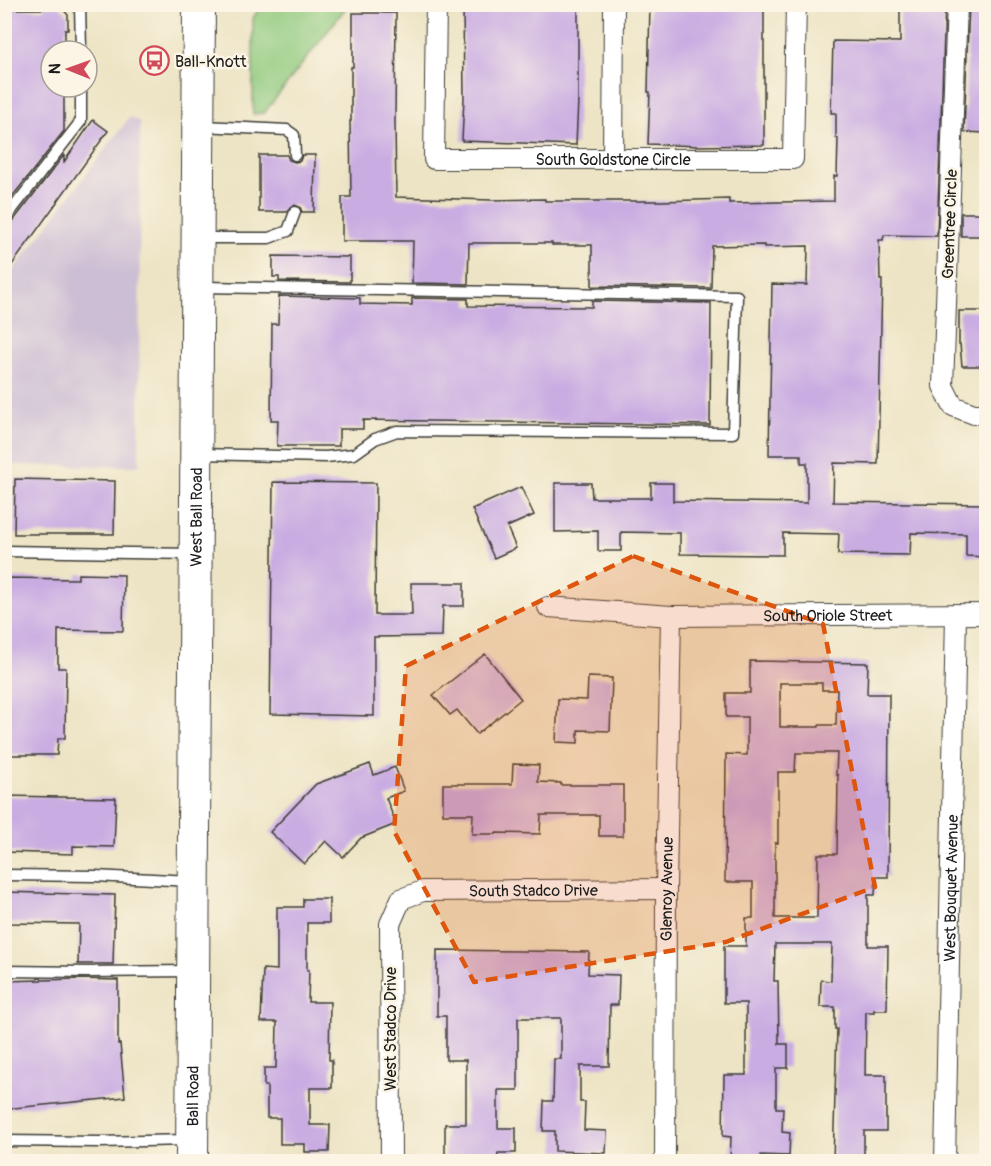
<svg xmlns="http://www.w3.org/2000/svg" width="991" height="1166" font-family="Pangolin,sans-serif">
<rect width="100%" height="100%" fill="#fcf5e5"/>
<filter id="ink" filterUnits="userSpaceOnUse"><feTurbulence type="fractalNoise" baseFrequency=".0167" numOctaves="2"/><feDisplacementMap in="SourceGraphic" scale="12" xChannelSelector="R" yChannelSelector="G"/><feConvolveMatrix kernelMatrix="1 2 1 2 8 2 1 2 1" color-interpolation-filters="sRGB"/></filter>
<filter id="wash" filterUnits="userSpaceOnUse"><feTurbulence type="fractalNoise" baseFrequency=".008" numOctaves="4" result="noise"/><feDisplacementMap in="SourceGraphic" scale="24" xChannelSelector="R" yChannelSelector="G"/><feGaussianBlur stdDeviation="1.35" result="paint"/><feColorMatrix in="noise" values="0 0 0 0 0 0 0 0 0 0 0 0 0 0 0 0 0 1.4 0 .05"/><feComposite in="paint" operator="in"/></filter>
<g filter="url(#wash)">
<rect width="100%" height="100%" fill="#ede4c5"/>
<path fill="#ccbed4" d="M130 117 140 122 139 466 5 465V281Z"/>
<path fill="#8ec97d" stroke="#55724c" stroke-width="1.5" d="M262 5H348L264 113 253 114V18Z"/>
<g id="blocks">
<g fill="#c9ace2" fill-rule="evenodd">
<path d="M463 4H578V100L576 145 462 141 464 98Z"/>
<path d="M650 4H764V145L700 146 648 144 650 92H648Z"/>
<path d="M900 4H945L937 236 884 235 883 240H879L880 280H882L878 464 834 463 833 502 987 504V557L966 556V534L911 533 910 555 838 554 839 534 783 533V555L680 554V533L621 532V551H598V531L555 532V483H591L592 498H651V483H673V501L807 503V463H801V455H769L772 284 807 285 808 246 764 247V245L712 246 711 288 592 286V245H552V243H469L468 284 412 283 413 241H342V197H351L350 121H351V67H353V13H396L395 121 396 197 491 200 545 199V201H662L729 199V203L834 201V176H837L838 138H836V113H831L833 41 900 42Z"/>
<path d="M969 4H987V133L964 132Z"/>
<path d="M44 6H60L68 15V30H65V51H51V87H64V131L4 207V9H44Z"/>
<path d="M93 120 108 131 4 276V227L10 225 64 155V162Z"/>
<path d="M259 155H287L289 160 295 162 300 161 302 155H315L314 212H302L300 207 294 205 290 207 287 212H259Z"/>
<rect x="961" y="213" width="26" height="23"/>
<path d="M273 256 350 257V282L279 281V277H273Z"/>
<path d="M279 296 360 298V304L412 305V298L468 299V306L592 307V301L711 303 710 425 363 420V429H339V446H277L278 420H271L272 324H278Z"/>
<path d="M959 311H987V366H962L960 344H959Z"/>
<path d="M15 479 115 481 114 534H14Z"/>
<path d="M273 482 376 483 375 615H412L411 583H464V606H443L442 636 374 637V716L270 714Z"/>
<path d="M521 487 534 515 507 527 516 548 494 558 472 509Z"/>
<path d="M78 574 124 575 123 631 58 630V668H66L65 738H58L57 755H4V578L78 579Z"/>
<path d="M485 654 521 699 477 734 457 710 450 715 433 695Z"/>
<path d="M750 661 868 663 867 694H889L888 877H876L875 895H868V946H888L887 1010H874V1012H866L865 1075H886V1131H864V1161H833L837 1029H835V1007H820L821 980 831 981 832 944H775L774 981H778L779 1044H788V1068H776V1108H783L782 1132 790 1133 789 1156 761 1155V1161H730L731 1137 723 1136 724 1075H746V1003H724V946H746V918H753V882H725L726 754 747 755V717H726V693H750ZM780 683H822V690H837L836 725H819V727H780ZM796 753H837L836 775H838L837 854H818L817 918H775V843H778V772H795Z"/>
<path d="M588 677 612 678 610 731 578 730V743L556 742 558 699 587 700Z"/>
<path d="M370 764 374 775 395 767 404 791 386 798 396 824 361 838 343 857 326 841 304 864 270 832 316 784Z"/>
<path d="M513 764 539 765 538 782 561 783V785H623V836H599V815H541L540 834 496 833V834H472L473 814H443V784H512Z"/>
<path d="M4 796 116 798 114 847 73 846V854L4 852Z"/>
<path d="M4 892 115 895 113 964H78L79 924 4 923Z"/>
<path d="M303 899H329V923H307V970H309L308 1002H330L329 1060H332V1088H310V1125H330L329 1152H305V1144H280V1118H267V1086H264V1068H276L277 1022H261L263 969 277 970V907H303Z"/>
<path d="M437 950 589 952 588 974 619 975 618 1005H610L609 1066H580V1102H585L584 1130 607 1131 606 1153 555 1151V1131H543L544 1101H553L554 1059H561V1018H518V1090H498V1128H516V1153H498L497 1161H445V1124H466V1060H446V1016H437Z"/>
<path d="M78 979 118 980V1044H120L125 1097 4 1109V981Z"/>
</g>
</g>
</g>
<g filter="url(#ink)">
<use href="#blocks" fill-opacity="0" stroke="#3b3a35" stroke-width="1.5"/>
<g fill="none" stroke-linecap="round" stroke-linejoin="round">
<defs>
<g id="service">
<path d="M80 4 81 51"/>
<path d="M202 126 287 130 294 135 295 155"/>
<path d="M4 220 81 121V87"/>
<path d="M199 238H269L288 231 295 212"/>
<path d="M199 454 326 457 354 454 375 439 397 431 733 433 737 296 201 287"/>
<path d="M4 551 193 554"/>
<path d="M4 875 95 876 191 881"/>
<path d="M4 971 88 972 190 971"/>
<path d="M4 1141 99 1142 189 1140"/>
</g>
<g id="minor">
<path id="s1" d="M436 4 434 159H793L796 4"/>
<path d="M957 4 943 386 953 406 974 414H986"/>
<path d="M613 159 614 4"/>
<path id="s2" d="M548 607 671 616 986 614"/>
<path id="s3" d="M391 1162 390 924 401 899 423 891 666 889"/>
<path id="s4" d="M665 1162 666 889 671 616"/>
<path id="s5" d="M945 1162 956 614"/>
</g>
<g id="primary">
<path id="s6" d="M192 1162 199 4"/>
</g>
</defs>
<use href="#service" stroke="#3b3a35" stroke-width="13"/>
<use href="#minor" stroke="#3b3a35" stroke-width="22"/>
<use href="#primary" stroke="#3b3a35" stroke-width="34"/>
<use href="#service" stroke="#fff" stroke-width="10"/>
<use href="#minor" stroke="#fff" stroke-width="20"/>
<use href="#primary" stroke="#fff" stroke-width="32"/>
</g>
</g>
<path fill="#de560d" fill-opacity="0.2" stroke="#de560d" stroke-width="4.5" stroke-dasharray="12 8" stroke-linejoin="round" d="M633 556 823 624 875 887 726 942 474 982 394 831 406 666Z"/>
<defs>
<symbol id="bus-ring" viewBox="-11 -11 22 22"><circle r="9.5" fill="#fcf5e5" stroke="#d1495b" stroke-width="1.5"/><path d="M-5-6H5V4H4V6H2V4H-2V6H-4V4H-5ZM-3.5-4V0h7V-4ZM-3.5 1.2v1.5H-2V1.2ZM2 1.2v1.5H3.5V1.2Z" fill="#d1495b"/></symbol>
</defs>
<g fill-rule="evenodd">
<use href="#bus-ring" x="138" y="44" width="33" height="33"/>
</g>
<g text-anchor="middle" stroke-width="5" stroke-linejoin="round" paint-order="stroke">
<g font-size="16" fill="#1c1c1c" stroke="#fcf5e5" text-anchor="start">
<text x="175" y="67">Ball-Knott</text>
</g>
<g font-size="16" fill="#1c1c1c" stroke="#fcf5e5">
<text dy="6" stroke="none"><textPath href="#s1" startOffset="334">South Goldstone Circle</textPath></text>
<text transform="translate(949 224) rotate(-88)" y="6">Greentree Circle</text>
<text dy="6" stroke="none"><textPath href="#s6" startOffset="645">West Ball Road</textPath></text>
<text dy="6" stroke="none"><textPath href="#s2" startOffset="280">South Oriole Street</textPath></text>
<text dy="6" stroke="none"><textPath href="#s5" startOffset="274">West Bouquet Avenue</textPath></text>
<text dy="6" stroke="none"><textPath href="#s4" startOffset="273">Glenroy Avenue</textPath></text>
<text dy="6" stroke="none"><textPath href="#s3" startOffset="399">South Stadco Drive</textPath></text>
<text transform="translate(390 1029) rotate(-90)" y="6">West Stadco Drive</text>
<text dy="6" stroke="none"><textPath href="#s6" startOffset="66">Ball Road</textPath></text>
</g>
</g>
<rect width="991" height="1166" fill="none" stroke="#fcf5e5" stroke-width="24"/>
<g transform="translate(69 69) rotate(271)"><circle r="28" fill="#fcf5e5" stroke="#a29e95" stroke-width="1.5"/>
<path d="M0-4.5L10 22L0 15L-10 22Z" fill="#d1495b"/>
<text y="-9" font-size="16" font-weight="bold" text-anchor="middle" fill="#1c1c1c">N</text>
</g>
</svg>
